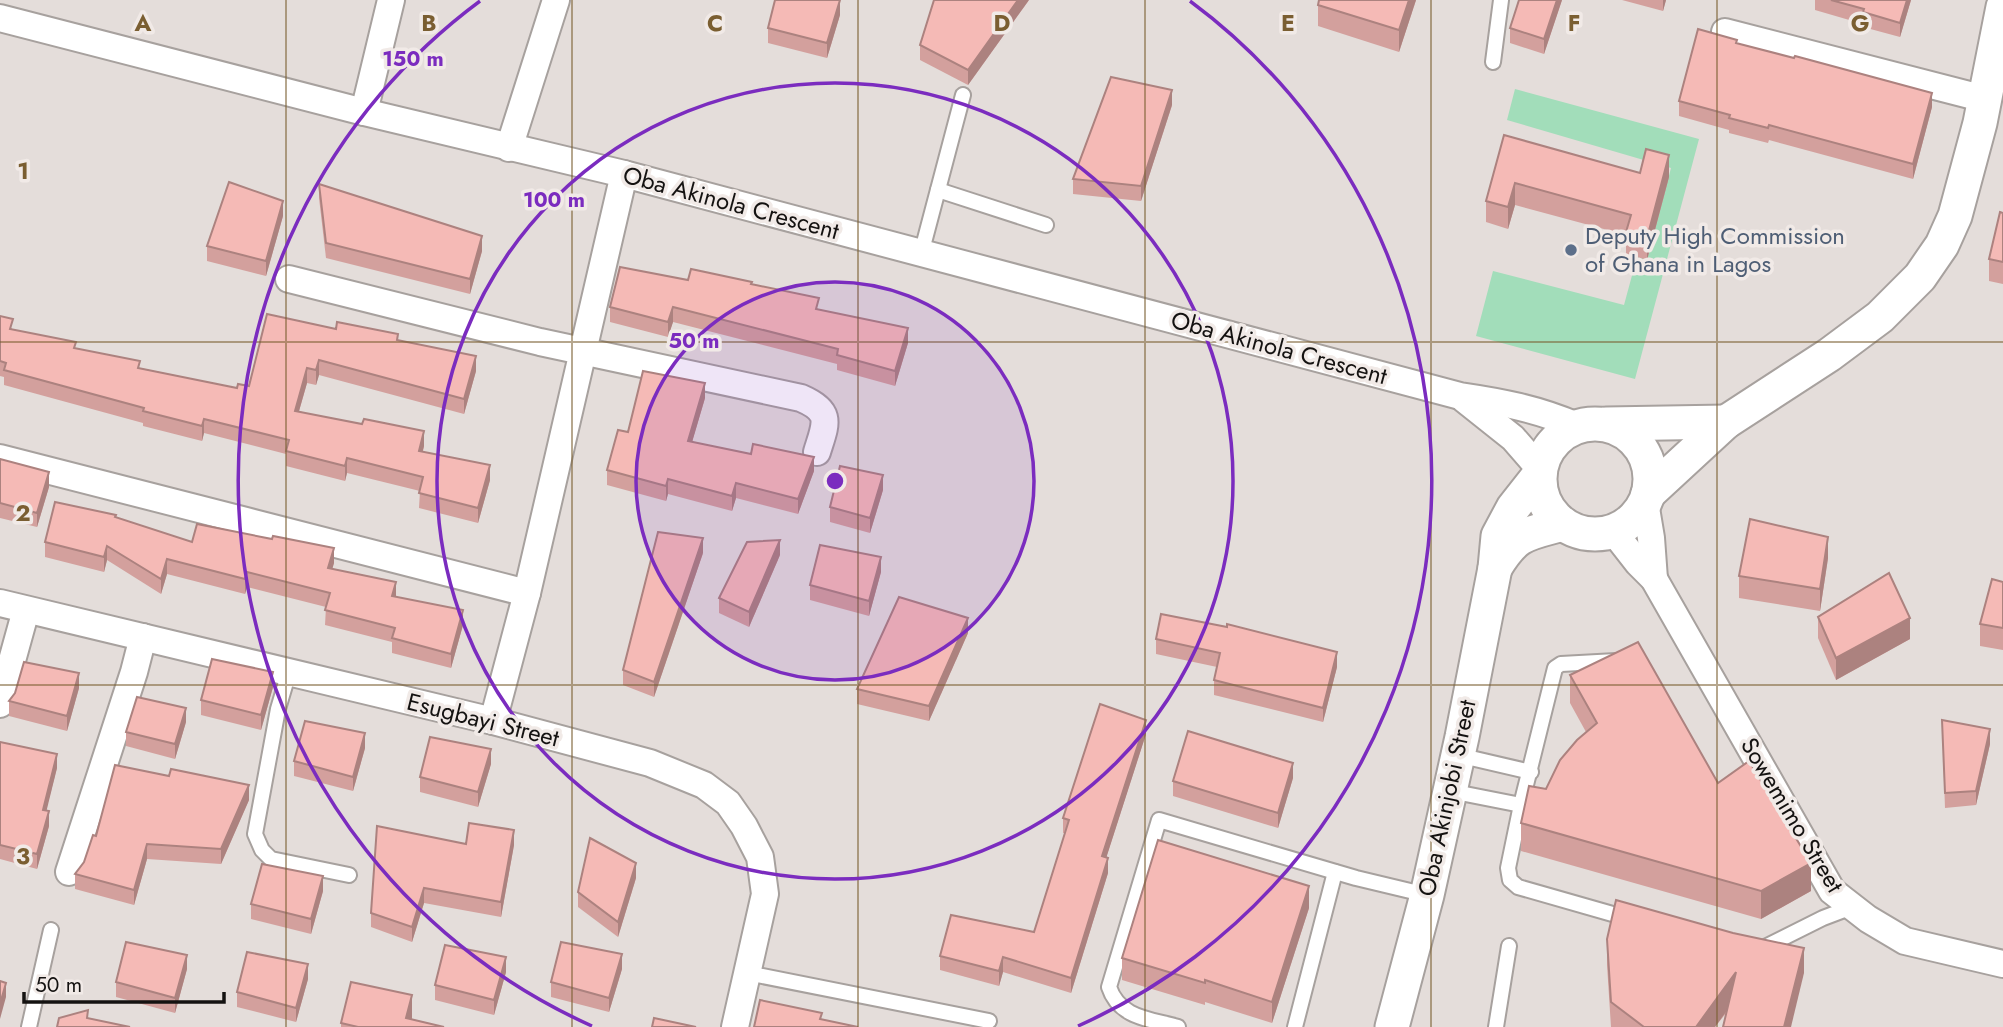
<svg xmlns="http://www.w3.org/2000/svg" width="2003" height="1027" font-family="Jost,sans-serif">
<rect width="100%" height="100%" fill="#e4ddda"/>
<path fill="#a2ddba" d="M1515 89 1699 139 1635 379 1476 336 1493 271 1624 305 1637 257 1647 259 1671 168 1507 120Z"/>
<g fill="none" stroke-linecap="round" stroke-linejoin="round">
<defs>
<g id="service">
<path d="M1493 62 1501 0"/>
<path d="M938 190 1046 225"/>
<path d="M921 254 963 95"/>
<path d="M1616 661 1561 664 1555 668 1521 805 1508 868 1510 880 1518 887 1630 919"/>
<path d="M289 672 278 709 255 834 262 850 271 859 349 875"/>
<path d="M1458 755 1531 772"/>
<path d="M1450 791 1521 805"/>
<path d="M1761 949 1823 918 1852 907"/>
<path d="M747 973 989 1021"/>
<path d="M29 1027 51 930"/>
<path d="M1178 1027C1150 1019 1119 1018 1109 987L1159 820 1356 878 1427 895"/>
<path d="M1295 1027 1335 872"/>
<path d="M1496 1027 1509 946"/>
</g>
<g id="minor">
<path d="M0 18 364 112 624 174 1460 396C1501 402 1538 409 1577 426"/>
<path d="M1725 32 1985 99"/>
<path d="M364 112 391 0"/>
<path d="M509 148 556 0"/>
<path d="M289 279 540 342 801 398C833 412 826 423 817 452"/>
<path d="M1464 399 1513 438 1540 469"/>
<path d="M0 458 527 593"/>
<path d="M1645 502 1651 538 1654 579"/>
<path d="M1613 531 1638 563 1654 579 1832 891 1868 919 1905 941 2003 964"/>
<path d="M0 603 493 721 650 763 704 785 728 803 744 826 760 857 765 894 735 1027"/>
<path d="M0 704 26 610"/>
<path d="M493 721 527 593 624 174"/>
<path d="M69 872 134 672 143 637"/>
</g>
<g id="tertiary">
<circle cx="1595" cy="479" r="55"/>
<path d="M1606 424 1726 422"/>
<path d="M1648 494 1726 422 1829 355 1880 317 1920 277 1942 245 1955 216 1980 123 2003 7"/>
<path d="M1495 568C1516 533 1526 534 1563 524"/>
<path d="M1392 1027 1427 895 1462 737 1495 568 1498 536 1513 508 1539 475"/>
</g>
</defs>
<use href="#service" stroke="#a7a19e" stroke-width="18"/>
<use href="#minor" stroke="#a7a19e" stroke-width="30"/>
<use href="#tertiary" stroke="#a7a19e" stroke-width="37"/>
<use href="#service" stroke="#fff" stroke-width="14"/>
<use href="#minor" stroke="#fff" stroke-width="26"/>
<use href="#tertiary" stroke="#fff" stroke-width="33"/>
</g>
<g fill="#d3a09d">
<path d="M1029 0 968 85 920 60V45Z"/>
<path d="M1416 0 1399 52 1318 26V5Z"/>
<path d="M1562 0 1544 54 1510 43V28Z"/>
<path d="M1622 0H1666L1663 11Z"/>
<path d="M1815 0H1911L1900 37 1863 27V24L1815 10Z"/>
<path d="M840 15 827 58 768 43V28Z"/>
<path d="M1737 43 1932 107 1913 179 1769 140 1768 143 1729 133V130L1679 116V101Z"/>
<path d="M1172 105 1141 201 1073 194V179Z"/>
<path d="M1504 135 1640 173 1669 177 1647 260 1626 254V235L1515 205 1508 229 1486 222V201Z"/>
<path d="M319 184 482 251 470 294 326 258 319 198Z"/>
<path d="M2003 213V284L1989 281V259Z"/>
<path d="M283 216 266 276 207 261V246Z"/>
<path d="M688 280 752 284 908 343 895 386 837 370V364L673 322 668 337 610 322V307Z"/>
<path d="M0 316 13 330 140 368 237 388 249 386 336 329 398 340 476 371 464 414 319 375 316 385 307 383 299 411 424 446 423 451 490 480 478 523 419 508 420 491 347 473 345 481 286 466V454L204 433 202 441 143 426V423L4 385V377L0 376Z"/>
<path d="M705 398 692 442 814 471 798 514 736 498 732 511 668 494 666 501 607 485V470L628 432Z"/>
<path d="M0 459 49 487 37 527 0 518Z"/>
<path d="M883 490 870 533 830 522V507Z"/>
<path d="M116 518 192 542 334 563 332 569 463 625 451 668 392 653V642L325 625 326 607 247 587 245 594 167 574 161 594 107 560 104 572 45 557V542Z"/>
<path d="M703 553 654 697 623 685V670Z"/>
<path d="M780 555 749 627 719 613V598Z"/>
<path d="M1828 558 1820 611 1739 598V576Z"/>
<path d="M881 572 869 616 810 600V585Z"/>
<path d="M2003 582V650L1980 646V624Z"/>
<path d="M1818 617 1910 639 1836 680 1818 638Z"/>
<path d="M968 633 929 721 857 704V689Z"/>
<path d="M1156 639 1337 667 1323 722 1214 695V680L1217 667 1156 654Z"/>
<path d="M1570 675 1718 783 1811 891 1761 919 1521 851V823L1586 732 1570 703Z"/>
<path d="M273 687 261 730 201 715V700Z"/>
<path d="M79 688 67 731 9 716V701Z"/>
<path d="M1942 720 1990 744 1976 805 1945 808Z"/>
<path d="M186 722 175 759 126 746V732Z"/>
<path d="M1146 734 1106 858 1108 873 1071 993 1003 972 999 986 940 970V956L1034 932 1065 833H1063V818Z"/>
<path d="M0 742 57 768 46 810 49 826 37 869 0 859Z"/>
<path d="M365 748 353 791 294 776V761Z"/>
<path d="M491 764 478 807 420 792V777Z"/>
<path d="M1293 778 1278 828 1173 796V781Z"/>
<path d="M249 800 221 864 147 859 134 905 75 889V874L84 862 96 836Z"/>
<path d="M466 844 514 845 501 917 424 903 412 942 371 927V913Z"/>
<path d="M636 878 618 937 578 907V892Z"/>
<path d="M323 891 311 934 251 919V904Z"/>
<path d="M1309 908 1272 1023 1205 1002V1005L1122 980V958Z"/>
<path d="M1607 939 1804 973 1727 1012 1715 1027H1611L1607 965Z"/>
<path d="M187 969 175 1013 116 997V982Z"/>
<path d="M622 969 609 1012 551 997V982Z"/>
<path d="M506 972 494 1015 435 1000V985Z"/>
<path d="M308 979 296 1022 237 1007V992Z"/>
<path d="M412 1017V1019L444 1027H341V1023Z"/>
</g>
<g fill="#ac827f">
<path d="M840 0V15L827 58V43Z"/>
<path d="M1018 0H1029L968 85V70Z"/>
<path d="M1409 0H1416L1399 52V30Z"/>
<path d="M1557 0H1562L1544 54V39Z"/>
<path d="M1663 0H1666L1663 11Z"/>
<path d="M1907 0H1911L1900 37V23Z"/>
<path d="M1172 90V105L1141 201V186Z"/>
<path d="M1932 93V107L1913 179V164Z"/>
<path d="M1669 155V177L1647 260V238Z"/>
<path d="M1515 183V205L1508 229V207Z"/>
<path d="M283 201V216L266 276V261Z"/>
<path d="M482 236V251L470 294V279Z"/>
<path d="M673 307V322L668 337V322Z"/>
<path d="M908 328V343L895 386V371Z"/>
<path d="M476 356V371L464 414V399Z"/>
<path d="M319 360V375L316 385V370Z"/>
<path d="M307 368V383L295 425V411Z"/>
<path d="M705 383V398L688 456V441Z"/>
<path d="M204 419V433L202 441V426Z"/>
<path d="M424 431V446L419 465V451Z"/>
<path d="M814 457V471L798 514V499Z"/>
<path d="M347 458V473L345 481V466Z"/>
<path d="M490 465V480L478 523V508Z"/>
<path d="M49 472V487L37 527V513Z"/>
<path d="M883 475V490L870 533V518Z"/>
<path d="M668 479V494L666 501V486Z"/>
<path d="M736 483V498L732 511V496Z"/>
<path d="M1828 537V558L1820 611V589Z"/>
<path d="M703 538V553L654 697V682Z"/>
<path d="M780 540V555L749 627V612Z"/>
<path d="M107 546V560L104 572V557Z"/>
<path d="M334 548V563L328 583V568Z"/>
<path d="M881 557V572L869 616V601Z"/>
<path d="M167 559V574L161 594V579Z"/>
<path d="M247 572V587L245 594V579Z"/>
<path d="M396 582V597L392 596Z"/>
<path d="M463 610V625L451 668V654Z"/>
<path d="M968 618V633L929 721V706Z"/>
<path d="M1910 618V639L1836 680V658Z"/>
<path d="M1337 652V667L1323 722V708Z"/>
<path d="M273 672V687L261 730V715Z"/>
<path d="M79 673V688L67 731V716Z"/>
<path d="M186 708V722L175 759V744Z"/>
<path d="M1146 720V734L1102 871V856Z"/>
<path d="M1990 729V744L1976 805V791Z"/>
<path d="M365 733V748L353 791V777Z"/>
<path d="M491 749V764L478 807V792Z"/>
<path d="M57 754V768L43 825V810Z"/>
<path d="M1293 763V778L1278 828V813Z"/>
<path d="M249 785V800L221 864V849Z"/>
<path d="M49 811V826L37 869V854Z"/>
<path d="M514 830V845L501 917V902Z"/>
<path d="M147 844V859L134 905V890Z"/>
<path d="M1108 858V873L1071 993V978Z"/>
<path d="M636 863V878L618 937V922Z"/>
<path d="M1811 863V891L1761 919V891Z"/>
<path d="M323 876V891L311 934V919Z"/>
<path d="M1309 886V908L1272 1023V1002Z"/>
<path d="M424 888V903L412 942V927Z"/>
<path d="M1804 948V973L1791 1027H1784Z"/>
<path d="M622 954V969L609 1012V998Z"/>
<path d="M187 955V969L175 1013V998Z"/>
<path d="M506 957V972L494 1015V1000Z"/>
<path d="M1003 957V972L999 986V971Z"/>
<path d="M308 964V979L296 1022V1008Z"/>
<path d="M1736 972V998L1715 1027H1696Z"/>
<path d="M6 983V997L0 1019V1004Z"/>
<path d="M412 995V1017L410 1027 406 1018Z"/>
</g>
<g fill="#f5bab6" stroke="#ac827f" stroke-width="2">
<path d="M775 0H840L827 43 768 28Z"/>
<path d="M934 0H1018L968 70 920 45Z"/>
<path d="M1319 0H1409L1399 30 1318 5Z"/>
<path d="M1519 0H1557L1544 39 1510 28Z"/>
<path d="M1831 0H1907L1900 23 1863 12 1864 9Z"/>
<path d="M1698 29 1737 40 1736 43 1794 58 1795 56 1932 93 1913 164 1769 125 1768 128 1729 118 1730 115 1679 101Z"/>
<path d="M1111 77 1172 90 1141 186 1073 179Z"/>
<path d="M1504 135 1640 173 1646 149 1669 155 1647 238 1626 232 1631 215 1515 183 1508 207 1486 201Z"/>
<path d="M229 182 283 201 266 261 207 246Z"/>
<path d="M319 184 482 236 470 279 326 243Z"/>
<path d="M2000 212 2003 213V262L1989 259Z"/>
<path d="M620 267 688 280 691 269 752 282 751 284 819 298 816 309 908 328 895 371 837 355 838 349 673 307 668 322 610 307Z"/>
<path d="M267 314 336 329 337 322 398 334 397 340 476 356 464 399 319 360 316 370 307 368 295 411 362 424 364 419 424 431 419 451 490 465 478 508 419 493 423 477 347 458 345 466 286 451 289 440 204 419 202 426 143 411 144 408 4 370 6 363 0 361V316L13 319 10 329 76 342 74 348 140 361 138 368 237 388 238 384 249 386Z"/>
<path d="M643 371 705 383 688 441 751 454 753 444 814 457 798 499 736 483 732 496 668 479 666 486 607 470 618 430 628 432Z"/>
<path d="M0 459 49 472 37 513 0 503Z"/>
<path d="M840 466 883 475 870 518 830 507Z"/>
<path d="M55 502 116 515 115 517 192 542 197 524 272 539 273 536 334 548 328 568 396 582 392 596 463 610 451 654 392 638 395 628 325 610 330 593 247 572 245 579 167 559 161 579 107 546 104 557 45 542Z"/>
<path d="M1750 519 1828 537 1820 589 1739 576Z"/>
<path d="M658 532 703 538 654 682 623 670Z"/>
<path d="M780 540 749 612 719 598 747 542Z"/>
<path d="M820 545 881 557 869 601 810 585Z"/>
<path d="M1889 573 1910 618 1836 658 1818 617Z"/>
<path d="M1992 579 2003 582V628L1980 624Z"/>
<path d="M899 597 968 618 929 706 857 689Z"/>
<path d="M1161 614 1227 627V624L1337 652 1323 708 1214 680 1220 653 1156 639Z"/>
<path d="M1638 642 1718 783 1749 761 1811 863 1761 891 1521 823 1529 786 1546 789 1560 760 1577 740 1597 723 1570 675Z"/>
<path d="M212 659 273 672 261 715 201 700Z"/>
<path d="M24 662 79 673 67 716 9 701 15 693Z"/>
<path d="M137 697 186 708 175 744 126 732Z"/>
<path d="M1100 704 1146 720 1102 856 1108 858 1071 978 1003 957 999 971 940 956 951 915 1034 932 1069 820 1063 818Z"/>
<path d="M1942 720 1990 729 1976 791 1945 793Z"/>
<path d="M305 721 365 733 353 777 294 761Z"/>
<path d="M1188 731 1293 763 1278 813 1173 781Z"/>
<path d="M430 737 491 749 478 792 420 777Z"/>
<path d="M0 742 57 754 43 810 49 811 37 854 0 845Z"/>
<path d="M115 765 169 776 171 769 249 785 221 849 147 844 134 890 75 874 84 862 93 835 96 836Z"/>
<path d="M469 823 514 830 501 902 424 888 412 927 371 913 377 826 466 844Z"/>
<path d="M590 838 636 863 618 922 578 892Z"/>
<path d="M1158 840 1309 886 1272 1002 1205 980V983L1122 958Z"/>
<path d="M262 864 323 876 311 919 251 904Z"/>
<path d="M1616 900 1733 933 1804 948 1784 1027H1723L1736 972 1696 1027H1644L1611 1002 1607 939Z"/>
<path d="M126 942 187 955 175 998 116 982Z"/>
<path d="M561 942 622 954 609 998 551 982Z"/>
<path d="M445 945 506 957 494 1000 435 985Z"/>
<path d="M247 952 308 964 296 1008 237 992Z"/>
<path d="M0 981 6 983 0 1004Z"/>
<path d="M351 982 412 995 406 1018 444 1027H358L341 1023Z"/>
<path d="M760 1000 822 1013 820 1019 858 1027H754Z"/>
<path d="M88 1010 87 1018 130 1027H57L59 1018Z"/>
<path d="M654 1018 696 1027H652Z"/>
</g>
<path fill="none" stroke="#7a5e31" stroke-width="2" stroke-opacity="0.55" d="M286 0V1027M572 0V1027M858 0V1027M1145 0V1027M1431 0V1027M1717 0V1027M0 342H2003M0 685H2003"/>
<circle cx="835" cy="481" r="199" fill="#7b2cbf" fill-opacity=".12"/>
<g fill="none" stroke="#7b2cbf" stroke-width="3.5">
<circle cx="835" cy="481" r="199"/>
<circle cx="835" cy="481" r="398"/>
<path d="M592 1026A597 597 0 0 1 480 1M1190 1A597 597 0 0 1 1078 1026"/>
</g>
<circle fill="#5c6f8a" stroke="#f1eae7" stroke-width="2.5" cx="1571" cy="250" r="7"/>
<g text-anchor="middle" stroke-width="7" stroke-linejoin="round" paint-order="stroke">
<g font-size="24" fill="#141211" stroke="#f1eae7">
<text transform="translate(731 203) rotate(15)" y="8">Oba Akinola Crescent</text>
<text transform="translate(1279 348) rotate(15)" y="8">Oba Akinola Crescent</text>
<text transform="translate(483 720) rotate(14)" y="8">Esugbayi Street</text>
<text transform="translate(1447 798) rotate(-78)" y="8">Oba Akinjobi Street</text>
<text transform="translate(1792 815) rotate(59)" y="8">Sowemimo Street</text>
</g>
<g font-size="24" fill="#4e5e75" stroke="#f1eae7" text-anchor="start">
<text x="1585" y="244">Deputy High Commission<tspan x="1585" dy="28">of Ghana in Lagos</tspan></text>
</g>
</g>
<g font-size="23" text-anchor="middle" font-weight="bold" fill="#7a5e31" stroke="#f1eae7" stroke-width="7" stroke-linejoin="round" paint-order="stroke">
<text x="143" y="31">A</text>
<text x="429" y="31">B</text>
<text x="715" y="31">C</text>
<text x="1002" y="31">D</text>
<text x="1288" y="31">E</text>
<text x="1574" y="31">F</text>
<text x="1860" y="31">G</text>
<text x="23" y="179">1</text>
<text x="23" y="521">2</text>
<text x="23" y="864">3</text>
</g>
<circle cx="835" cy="481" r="10" fill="#7b2cbf" stroke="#f1eae7" stroke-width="3.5"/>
<g font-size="21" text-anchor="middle" font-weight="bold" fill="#7b2cbf" stroke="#f1eae7" stroke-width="7" stroke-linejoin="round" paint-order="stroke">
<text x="413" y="66">150 m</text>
<text x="554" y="207">100 m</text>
<text x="694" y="348">50 m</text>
</g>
<path d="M24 992v10h200v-10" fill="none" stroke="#141211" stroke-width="3.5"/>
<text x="35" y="992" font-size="21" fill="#141211" stroke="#f1eae7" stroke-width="5" paint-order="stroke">50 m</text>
</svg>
